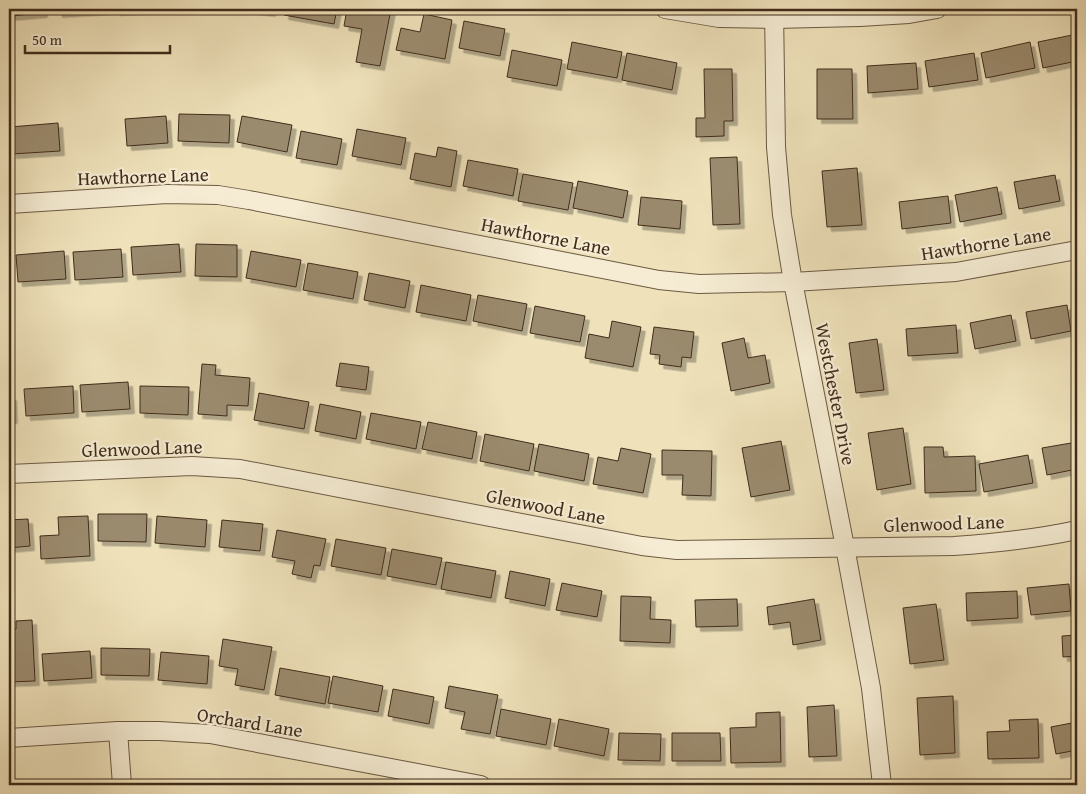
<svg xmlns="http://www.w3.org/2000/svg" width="1086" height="794" font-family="'Gentium Book Plus',serif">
<defs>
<filter id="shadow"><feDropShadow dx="4.5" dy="4.5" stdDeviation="0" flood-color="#0004"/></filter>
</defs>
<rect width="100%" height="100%" fill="#efe2bb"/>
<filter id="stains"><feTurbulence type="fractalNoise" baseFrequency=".004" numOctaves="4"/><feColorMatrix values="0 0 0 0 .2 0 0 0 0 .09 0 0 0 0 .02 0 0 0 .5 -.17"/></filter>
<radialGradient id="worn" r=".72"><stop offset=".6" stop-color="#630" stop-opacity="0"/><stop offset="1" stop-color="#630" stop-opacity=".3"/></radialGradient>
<g fill="#9b8b6e" stroke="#412c1b" filter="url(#shadow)">
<path d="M9 9H43V13L9 16Z"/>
<path d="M57 9H106V10L58 13Z"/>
<path d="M115 9H153L115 11Z"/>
<path d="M246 9H272L271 12Z"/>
<path d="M285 9H337L334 24 284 15Z"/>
<path d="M347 9H391L380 66 356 62 362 29 344 26Z"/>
<path d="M424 14 452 20 445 59 396 50 401 28 420 32Z"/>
<path d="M464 21 505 29 500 56 459 48Z"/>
<path d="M1077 34V61L1043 68 1038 42Z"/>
<path d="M572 42 622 52 617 78 567 69Z"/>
<path d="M1030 42 1035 68 986 78 981 53Z"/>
<path d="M512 50 562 60 557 86 507 77Z"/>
<path d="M627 53 677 63 672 90 622 80Z"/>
<path d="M974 53 978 80 929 87 925 61Z"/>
<path d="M916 63 918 89 868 93 867 66Z"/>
<path d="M704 69H732L733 121H724V136L696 137V118H705Z"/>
<path d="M817 69H852L853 119H817Z"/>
<path d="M179 114 230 115 229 143 178 141Z"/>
<path d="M166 116 168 143 127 146 125 119Z"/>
<path d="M242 116 292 125 287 152 237 142Z"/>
<path d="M58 123 60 151 12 154 10 127Z"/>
<path d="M357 129 406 138 401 165 352 156Z"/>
<path d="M301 131 342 139 337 165 296 158Z"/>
<path d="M438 147 457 151 451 187 410 179 415 153 436 157Z"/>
<path d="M737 157 740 224 713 225 710 158Z"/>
<path d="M468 160 518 169 513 196 463 186Z"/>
<path d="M857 168 862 225 827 227 822 171Z"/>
<path d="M523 174 573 183 568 210 518 201Z"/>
<path d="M1055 175 1060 201 1019 209 1014 182Z"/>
<path d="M578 181 628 191 623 218 573 208Z"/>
<path d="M997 187 1002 214 960 222 955 195Z"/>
<path d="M948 196 951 223 902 229 899 202Z"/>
<path d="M641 197 682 201 680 229 638 225Z"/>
<path d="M179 244 181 272 133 275 131 247Z"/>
<path d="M196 244 237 245V277L195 276Z"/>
<path d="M121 249 123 277 75 280 73 252Z"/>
<path d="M64 251 66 279 18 282 16 255Z"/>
<path d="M251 251 301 260 296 287 246 278Z"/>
<path d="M308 263 358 272 353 299 303 290Z"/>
<path d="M369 273 410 281 405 308 364 300Z"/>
<path d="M421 285 471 295 466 321 416 312Z"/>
<path d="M478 295 527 304 522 331 473 321Z"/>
<path d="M1067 305 1071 331 1031 339 1026 312Z"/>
<path d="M535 306 585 316 580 342 530 333Z"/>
<path d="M1011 315 1016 341 975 349 970 323Z"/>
<path d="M612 321 641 327 633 367 585 358 589 334 609 338Z"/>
<path d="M956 325 958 353 908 356 906 329Z"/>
<path d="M654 327 694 332 691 358 682 357 681 367 659 364 660 355 650 354Z"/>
<path d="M744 338 748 358 765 355 770 383 731 391 722 343Z"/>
<path d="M877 339 884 390 856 393 849 343Z"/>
<path d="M340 363 369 367 366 390 336 386Z"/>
<path d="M202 364 216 365 215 375 250 378 248 406 227 405V416L198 414Z"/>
<path d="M128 382 130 409 82 412 80 385Z"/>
<path d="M73 386 74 413 26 416 24 389Z"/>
<path d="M140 386 189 387 188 415 140 413Z"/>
<path d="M259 393 309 402 304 429 254 420Z"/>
<path d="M9 396H12L13 419H9Z"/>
<path d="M320 404 361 412 356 439 315 431Z"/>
<path d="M371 413 421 422 416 449 366 439Z"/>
<path d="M428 422 477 432 472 459 422 449Z"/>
<path d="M903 428 911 484 877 490 868 433Z"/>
<path d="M485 434 534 444 529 471 480 461Z"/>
<path d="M781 441 790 490 751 497 742 448Z"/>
<path d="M1077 442V469L1047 475 1042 448Z"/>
<path d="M539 444 589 454 584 481 534 471Z"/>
<path d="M924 447H943L944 457 975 456 976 491 925 493Z"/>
<path d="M621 448 651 454 643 493 593 484 598 457 618 461Z"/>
<path d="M662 450 712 451 711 496 682 495 683 475H662Z"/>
<path d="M1028 455 1033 483 984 492 979 464Z"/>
<path d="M98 514H147L146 542 98 541Z"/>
<path d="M88 516 90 556 41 559 40 536 59 535 58 517Z"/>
<path d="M157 516 207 520 205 547 155 543Z"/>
<path d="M28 519 30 546 9 548V520Z"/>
<path d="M222 520 263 524 260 551 219 547Z"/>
<path d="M277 530 326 539 320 566 314 565 311 578 292 574 295 561 272 557Z"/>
<path d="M336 539 386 548 381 575 331 566Z"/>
<path d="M392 549 442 558 436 585 387 576Z"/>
<path d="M446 562 496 571 491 598 441 589Z"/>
<path d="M510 571 550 579 545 606 505 598Z"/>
<path d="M562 583 602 591 597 617 556 610Z"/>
<path d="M1069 584 1071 611 1031 615 1027 588Z"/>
<path d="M1017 591 1018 618 967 621 966 593Z"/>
<path d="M621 596 651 597 650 619 671 620 670 643 620 641Z"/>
<path d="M737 599 738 626 696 627 695 600Z"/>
<path d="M814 599 821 640 793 645 790 622 769 625 767 607Z"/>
<path d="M936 604 944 660 910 664 903 608Z"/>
<path d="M32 620 35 681 9 682V629H16V621Z"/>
<path d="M1077 635V656L1063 657 1062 636Z"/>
<path d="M223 639 272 647 264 690 235 685 238 669 219 666Z"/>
<path d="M101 648 150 649 149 676 101 675Z"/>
<path d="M90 651 92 678 44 681 42 654Z"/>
<path d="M161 652 209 656 207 684 158 680Z"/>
<path d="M280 668 330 677 325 704 275 695Z"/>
<path d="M333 676 383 686 378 712 328 703Z"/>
<path d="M449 686 498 695 490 734 461 729 465 712 445 708Z"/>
<path d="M393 689 434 697 429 724 388 716Z"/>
<path d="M953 696 955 753 920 755 917 698Z"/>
<path d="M834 705 837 756 809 757 807 707Z"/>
<path d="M501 709 551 719 546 745 496 736Z"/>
<path d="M780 712 781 762 731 763 730 728 756 727V713Z"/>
<path d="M559 719 609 729 604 756 554 746Z"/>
<path d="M1038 719 1039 758 988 759 987 732 1010 731 1009 720Z"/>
<path d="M1077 722V750L1056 754 1051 727Z"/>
<path d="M619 733 661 734 660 761 618 760Z"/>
<path d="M672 733H720L721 761H672Z"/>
<path d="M50 783V785H16Z"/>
</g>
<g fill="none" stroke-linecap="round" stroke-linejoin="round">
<defs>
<g id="street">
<path d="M665 9 719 18 774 19 860 17 909 14 937 9"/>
<path d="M774 9 776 147 782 215 793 282 845 547 871 688 882 785"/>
<path d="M9 204 167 194 218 195 249 200 659 280 699 284 793 282 956 272 1077 250"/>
<path d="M9 474 192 466 240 469 642 546 677 550 954 546C996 543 1036 539 1077 530"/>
<path d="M118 731 122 785"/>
<path d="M9 738 118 731H159L210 734 481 785"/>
</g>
</defs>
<use href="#street" stroke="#6c5a43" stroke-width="20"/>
<use href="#street" stroke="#f5ecd3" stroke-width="18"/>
</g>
<g text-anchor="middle" stroke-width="4.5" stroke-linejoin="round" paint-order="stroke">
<g font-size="19" fill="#412c1b" stroke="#f5ecd3">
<text transform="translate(143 176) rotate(-2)" y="7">Hawthorne Lane</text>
<text transform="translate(546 236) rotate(11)" y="7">Hawthorne Lane</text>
<text transform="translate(986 243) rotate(-9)" y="7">Hawthorne Lane</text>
<text transform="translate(836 394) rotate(79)" y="7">Westchester Drive</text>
<text transform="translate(142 448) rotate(-2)" y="7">Glenwood Lane</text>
<text transform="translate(546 506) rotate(11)" y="7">Glenwood Lane</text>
<text transform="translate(944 523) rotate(-2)" y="7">Glenwood Lane</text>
<text transform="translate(250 722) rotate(9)" y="7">Orchard Lane</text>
</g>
</g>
<rect width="1086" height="794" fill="none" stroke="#efe2bb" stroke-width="30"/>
<rect x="10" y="10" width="1066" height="774" fill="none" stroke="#412c1b" stroke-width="2.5"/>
<rect x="15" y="15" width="1056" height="764" fill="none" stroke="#412c1b"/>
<path d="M25 45v8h145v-8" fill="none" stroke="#412c1b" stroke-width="2.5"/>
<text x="32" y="45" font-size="15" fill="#412c1b" stroke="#f5ecd3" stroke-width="4" paint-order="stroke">50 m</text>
<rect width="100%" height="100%" filter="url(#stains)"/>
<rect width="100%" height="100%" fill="url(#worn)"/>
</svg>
